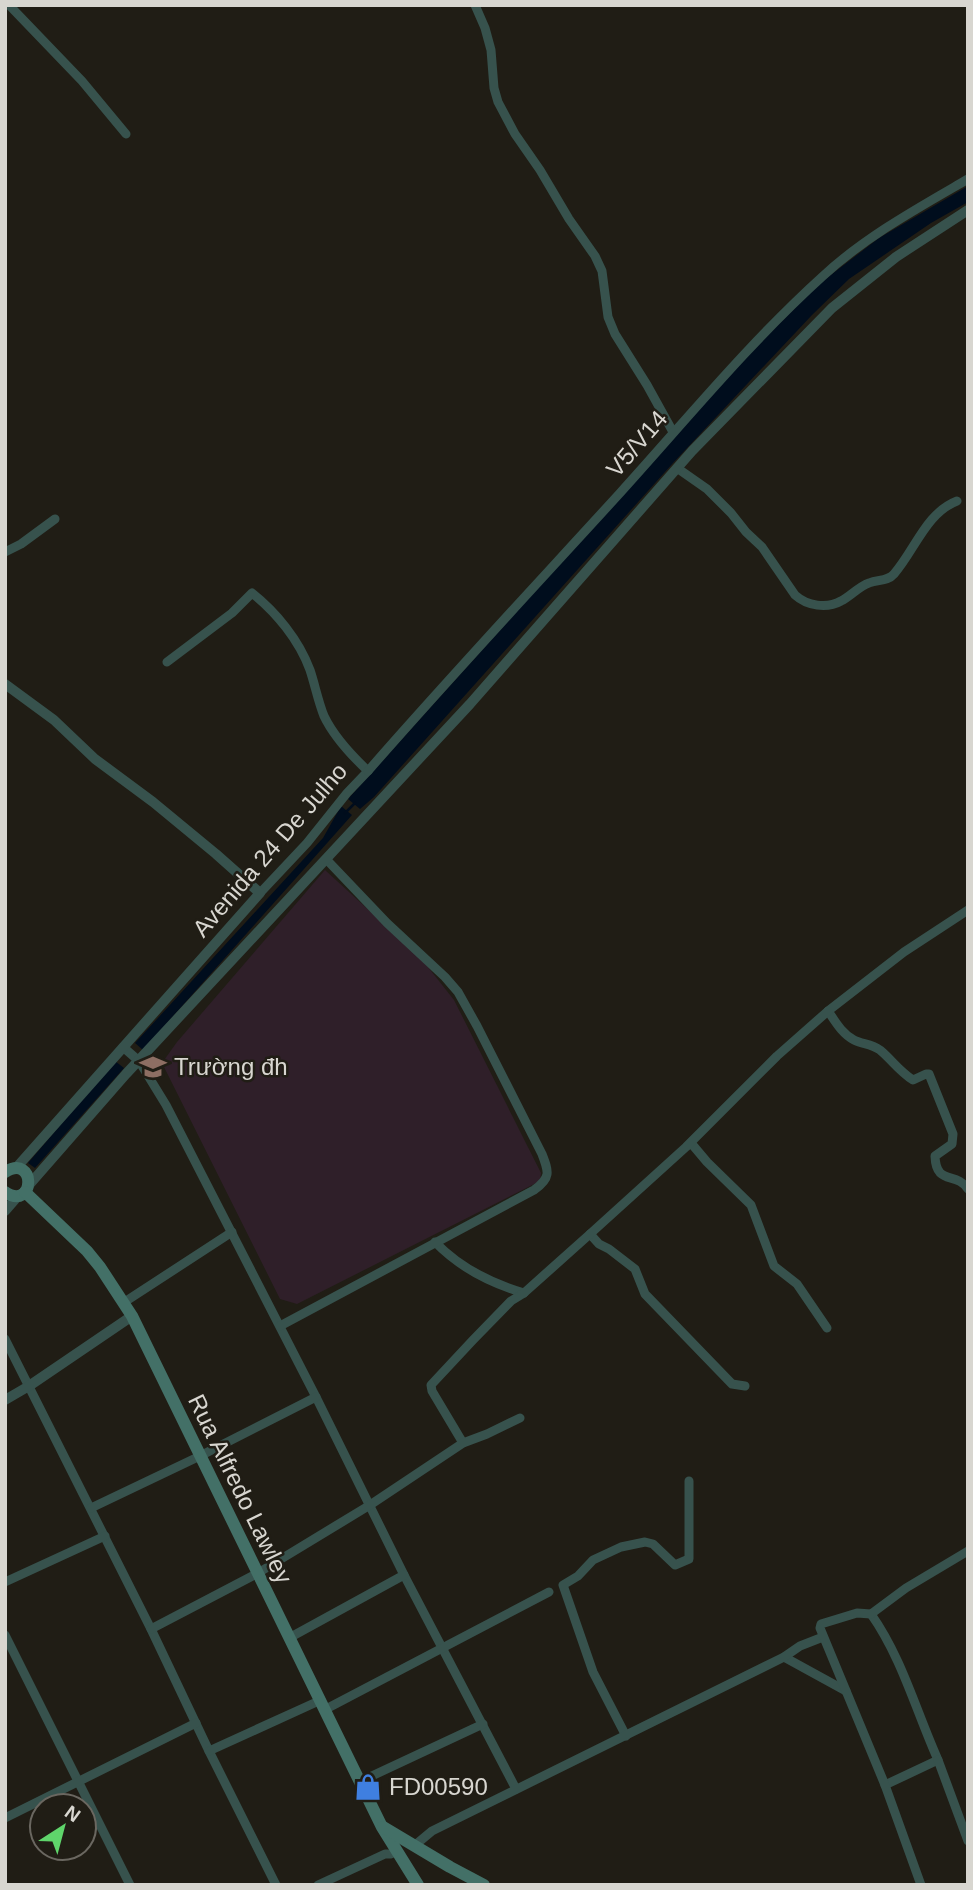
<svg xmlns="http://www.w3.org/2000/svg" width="973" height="1890" font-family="Arial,sans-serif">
<rect width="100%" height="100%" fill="#201d15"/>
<path fill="#2f1f29" d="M325 870 420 957 454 1000 541 1173 540 1181 297 1304 280 1299 162 1063 177 1042Z"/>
<g fill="#000d1d">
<path d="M968 186V202L931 223 849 279 812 315 673 463 374 797 360 809 348 799 742 361 819 284 879 238Z"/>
<path d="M341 806 352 815 143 1050 135 1043 323 838Z"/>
<path d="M115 1061 124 1068 35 1168 28 1163Z"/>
</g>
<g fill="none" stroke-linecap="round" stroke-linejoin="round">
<path stroke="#000d1d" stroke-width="2.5" d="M345 813 355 803"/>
<g stroke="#37524d" stroke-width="9">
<path d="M9 5 82 81 126 134"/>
<path d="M475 5 485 28 491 50 494 88 498 102 515 134 540 170 569 219 595 256 602 271 608 317 615 334 647 385 673 432"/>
<path d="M677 468 707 489 731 513 746 532 762 547 795 595C807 606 827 609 841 601 851 596 858 587 869 583 878 579 887 582 894 574 915 550 926 513 957 501"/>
<path d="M5 552 21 544 55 519"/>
<path d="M167 662 232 613 252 593C276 612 299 640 310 670 315 685 318 701 324 716 334 737 351 755 368 771L347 793 307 843 260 893"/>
<path d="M368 771C450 677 536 585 620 493 687 419 749 343 823 276 865 237 918 208 968 179"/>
<path d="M828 1011C835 1021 842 1034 854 1040 862 1044 872 1044 880 1050 892 1060 899 1071 913 1080L926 1074H929L953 1134 952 1144 935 1156C936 1186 956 1171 968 1189"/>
<path d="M123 1047 139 1061 166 1105 316 1397 404 1575 516 1789"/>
<path d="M691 1143 707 1162 751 1205 774 1266 797 1284 827 1328"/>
<path d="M590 1234 599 1244 609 1249 635 1269 645 1294 732 1384 745 1386"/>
<path d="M435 1242C460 1268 490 1283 524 1293"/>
<path d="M123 1303 232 1232"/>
<path d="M280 1326 534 1190C551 1178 549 1172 542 1154L477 1026 458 992 445 977 387 923 326 859"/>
<path d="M5 1339 151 1629 209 1751 276 1885"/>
<path d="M463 1443 432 1391 431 1385 473 1340 511 1301 524 1293 590 1234 686 1147 777 1056 828 1011 904 952 968 910"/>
<path d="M91 1508 200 1456 316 1397"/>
<path d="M5 1582 105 1536"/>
<path d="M871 1614C902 1658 916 1711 938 1760L885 1785"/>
<path d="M151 1629 258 1573 370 1505 463 1443 487 1434 520 1418"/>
<path d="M5 1635 130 1885"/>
<path d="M289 1638 404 1575"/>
<path d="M784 1657 846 1691"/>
<path d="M326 1709 549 1592"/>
<path d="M626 1736 593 1672 563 1585 578 1576 593 1560 621 1547 645 1542 653 1544 675 1565 689 1559V1481"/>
<path d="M209 1751 321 1700"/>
<path d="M938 1760 968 1841"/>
<path d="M361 1781 483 1724"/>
<path d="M5 1818 196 1723"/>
<path d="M414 1846 432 1831 784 1657 800 1646 823 1637"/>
<path d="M318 1885 385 1854H391L396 1851"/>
<path d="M921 1885 885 1785 820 1628 821 1624 857 1613 871 1614 906 1588 968 1551"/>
</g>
<g stroke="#37524d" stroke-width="10">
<path d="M5 684 54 720 95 759 153 802 216 854 260 893 16 1168"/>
<path d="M29 1185 126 1074 470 704 692 451 832 308 896 257 968 210"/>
<path d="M5 1211 18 1196"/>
<path d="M5 1400 29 1386 132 1316"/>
</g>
<g stroke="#437067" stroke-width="12">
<path d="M5 1172C37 1153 35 1212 5 1192"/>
<path d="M25 1192 87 1251 100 1267 132 1316 382 1827 418 1885"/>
<path d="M383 1827 450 1867 484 1885"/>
</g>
</g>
<defs>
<symbol id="university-bare" viewBox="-9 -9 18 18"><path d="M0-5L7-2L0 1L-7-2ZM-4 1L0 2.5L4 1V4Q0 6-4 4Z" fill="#8d6e63" stroke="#201d15" stroke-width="2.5" paint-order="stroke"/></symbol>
<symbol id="shop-bare" viewBox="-9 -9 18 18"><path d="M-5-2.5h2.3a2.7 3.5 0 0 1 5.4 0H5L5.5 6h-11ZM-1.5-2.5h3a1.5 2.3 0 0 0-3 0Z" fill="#3f7fe0" stroke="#201d15" stroke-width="2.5" paint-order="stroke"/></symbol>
</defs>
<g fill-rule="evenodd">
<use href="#university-bare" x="134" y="1048" width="38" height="38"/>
<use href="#shop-bare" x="349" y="1768" width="38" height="38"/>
</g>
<g text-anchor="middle" stroke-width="5" stroke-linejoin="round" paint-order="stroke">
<g font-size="24" fill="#d8d6d0" stroke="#201d15">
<text transform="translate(637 444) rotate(-49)" y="8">V5/V14</text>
<text transform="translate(270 850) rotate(-49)" y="8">Avenida 24 De Julho</text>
<text transform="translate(240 1489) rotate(64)" y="8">Rua Alfredo Lawley</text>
</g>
<g font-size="24" fill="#d8d6d0" stroke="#201d15" text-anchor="start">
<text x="174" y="1075">Trường đh</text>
<text x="389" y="1795">FD00590</text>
</g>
</g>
<rect width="973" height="1890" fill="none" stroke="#d8d6d0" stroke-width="14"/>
<g transform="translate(63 1827) rotate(36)"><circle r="33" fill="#201d15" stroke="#6a6760" stroke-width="2"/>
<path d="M0-5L12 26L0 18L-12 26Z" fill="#5fd56b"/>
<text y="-10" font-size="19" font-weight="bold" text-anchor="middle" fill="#d8d6d0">N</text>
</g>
</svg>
